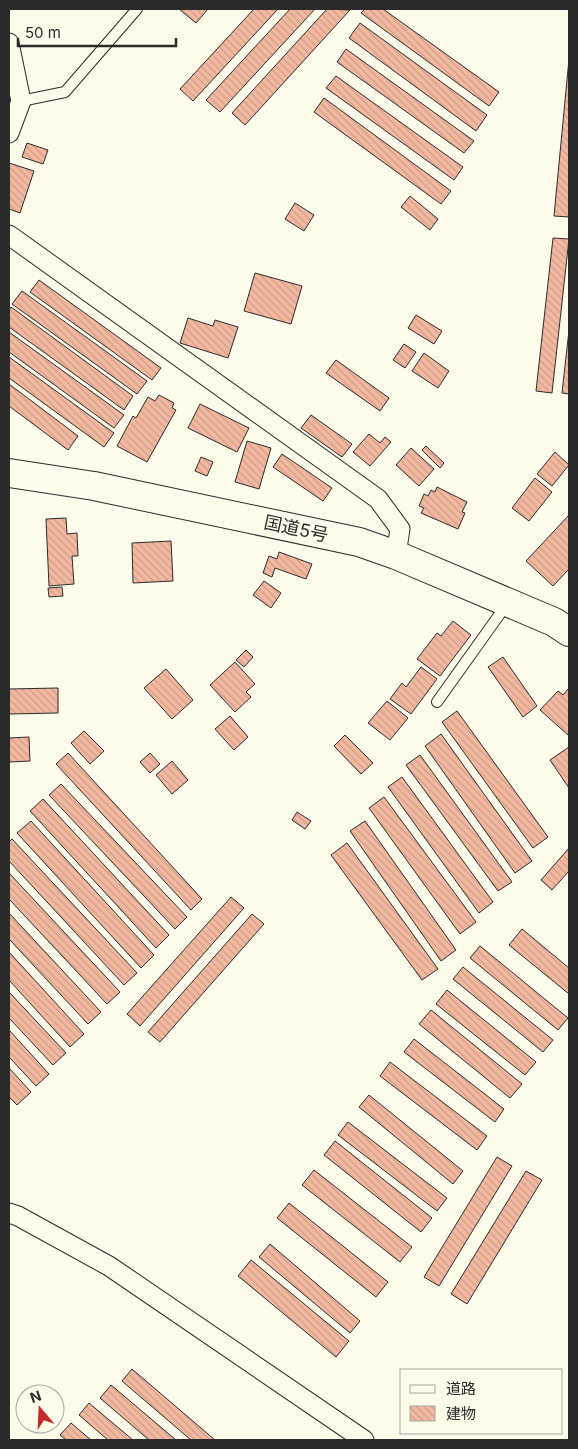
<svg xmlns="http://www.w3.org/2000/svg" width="578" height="1449" font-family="Inter,'Noto Sans JP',sans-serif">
<defs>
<pattern id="building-back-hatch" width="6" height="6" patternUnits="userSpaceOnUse" patternTransform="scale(1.25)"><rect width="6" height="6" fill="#f2b8a0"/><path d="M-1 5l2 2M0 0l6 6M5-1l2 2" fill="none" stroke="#d09e8a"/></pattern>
</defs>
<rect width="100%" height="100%" fill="#fdfbea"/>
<g fill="url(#building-back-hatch)" stroke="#2b2b2b">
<path d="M179 9H208L196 23Z"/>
<path d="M254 9H278L193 101 180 89Z"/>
<path d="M290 9H315L220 112 206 100Z"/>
<path d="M327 9 350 10 245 125 232 113Z"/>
<path d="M365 9H383L499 92 489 106 361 13Z"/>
<path d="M360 23 487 115 476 131 349 38Z"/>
<path d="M346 49 474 141 464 153 337 62Z"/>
<path d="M569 59V217L554 216Z"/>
<path d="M336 76 463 167 454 180 326 88Z"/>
<path d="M324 98 451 191 441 204 314 112Z"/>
<path d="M27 143 48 150 43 164 22 157Z"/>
<path d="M9 163 34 171 20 213 9 209Z"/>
<path d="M410 196 438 219 430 230 401 207Z"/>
<path d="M295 203 314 215 304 231 285 219Z"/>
<path d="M553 238 569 239 552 393 536 391Z"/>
<path d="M255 273 302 286 291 324 244 311Z"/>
<path d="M39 280 161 368 152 380 30 292Z"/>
<path d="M22 291 147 381 137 394 12 304Z"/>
<path d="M11 307 133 396 124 410 9 327V310Z"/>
<path d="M416 315 442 331 434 344 408 328Z"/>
<path d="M188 318 213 326 215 320 238 327 228 358 180 343Z"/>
<path d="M569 330V394L562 393Z"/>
<path d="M9 332 124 415 114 428 9 352Z"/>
<path d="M404 344 416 352 405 368 393 360Z"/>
<path d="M424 353 449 371 438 388 412 371Z"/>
<path d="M9 357 114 433 104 447 9 378Z"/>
<path d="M336 360 389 398 380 411 326 373Z"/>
<path d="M9 384 78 436 68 450 9 406Z"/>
<path d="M159 395 174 403 172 408 176 410 147 462 117 446 133 416 136 418 148 397 155 401Z"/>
<path d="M200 404 249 428 237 452 188 428Z"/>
<path d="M311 415 352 444 342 457 301 428Z"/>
<path d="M369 434 380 443 385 437 391 442 370 466 353 452Z"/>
<path d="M247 441 271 448 259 489 235 482Z"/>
<path d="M426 446 444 463 440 468 422 450Z"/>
<path d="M411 448 434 469 419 486 396 465Z"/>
<path d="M555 452 569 465 552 486 537 474Z"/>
<path d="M282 454 332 488 323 501 273 467Z"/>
<path d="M201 457 213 462 207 476 195 471Z"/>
<path d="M535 478 552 492 529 521 512 508Z"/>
<path d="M437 487 467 502 462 512 465 513 458 529 421 513 424 508 419 506 424 494 428 496 431 490 435 492Z"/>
<path d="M569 515V569L553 586 526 561Z"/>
<path d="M66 518 67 534 77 533 78 556H72L74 584 49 586 46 519Z"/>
<path d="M171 541 173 581 133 583 132 543Z"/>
<path d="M279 552 312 564 306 579 275 568 272 577 263 573 269 556 277 559Z"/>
<path d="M264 581 281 593 271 608 253 595Z"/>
<path d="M62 587 63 596 49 597 48 588Z"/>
<path d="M453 621 471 635 440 676 417 659 437 633 441 636Z"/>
<path d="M246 650 253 657 244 667 236 660Z"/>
<path d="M503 657 537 706 523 717 488 667Z"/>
<path d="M235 662 255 684 246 692 251 697 235 712 210 685Z"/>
<path d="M421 667 437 679 411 714 390 699 402 683 406 687Z"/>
<path d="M166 669 193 700 172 719 144 688Z"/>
<path d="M58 688V713L9 714V689Z"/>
<path d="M569 688V734L568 735 540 710 558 691 563 695Z"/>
<path d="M387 701 408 718 390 740 368 723Z"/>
<path d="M457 711 548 837 533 848 442 722Z"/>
<path d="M230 716 248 737 234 750 215 729Z"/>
<path d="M84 731 104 751 90 764 71 743Z"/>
<path d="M441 734 532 861 515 873 425 746Z"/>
<path d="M345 735 373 763 361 774 334 746Z"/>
<path d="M29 737 30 761 9 762V738Z"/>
<path d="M569 747V788L550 760Z"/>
<path d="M68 753 202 899 191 910 56 764Z"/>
<path d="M150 753 160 764 150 773 140 762Z"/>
<path d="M420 755 512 882 498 891 406 765Z"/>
<path d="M172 761 188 780 172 794 156 775Z"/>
<path d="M402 777 493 902 479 913 388 787Z"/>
<path d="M61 784 187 917 175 929 49 795Z"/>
<path d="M384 797 476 922 460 934 369 808Z"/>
<path d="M43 799 169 935 156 948 30 811Z"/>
<path d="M297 812 311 821 305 829 292 820Z"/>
<path d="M31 821 154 955 141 968 17 833Z"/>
<path d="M365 821 456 950 441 961 350 831Z"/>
<path d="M12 839 137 973 124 985 9 861V842Z"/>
<path d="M347 843 438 969 422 980 331 855Z"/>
<path d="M569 848V871L552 890 541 880Z"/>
<path d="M9 873 120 992 107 1004 9 899Z"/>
<path d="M231 897 244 908 140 1026 127 1014Z"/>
<path d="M9 913 101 1012 88 1024 9 939Z"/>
<path d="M252 914 264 924 160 1042 148 1032Z"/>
<path d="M522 929 569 968V994L509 945Z"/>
<path d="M480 946 568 1018 558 1030 470 958Z"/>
<path d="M9 952 84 1034 70 1047 9 980Z"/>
<path d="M463 967 553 1040 543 1052 453 979Z"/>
<path d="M447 990 536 1062 525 1075 436 1004Z"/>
<path d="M9 992 66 1053 53 1065 9 1018Z"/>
<path d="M431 1010 522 1084 510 1098 419 1024Z"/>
<path d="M9 1030 49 1074 36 1086 9 1057Z"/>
<path d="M414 1039 504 1109 495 1122 404 1052Z"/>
<path d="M390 1062 487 1136 477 1150 380 1076Z"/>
<path d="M9 1068 31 1092 17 1105 9 1097Z"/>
<path d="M369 1095 463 1171 453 1184 359 1107Z"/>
<path d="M348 1122 447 1198 437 1211 338 1135Z"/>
<path d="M335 1141 432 1218 421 1232 324 1155Z"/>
<path d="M497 1157 512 1166 439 1286 424 1277Z"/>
<path d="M314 1170 412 1247 400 1262 302 1185Z"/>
<path d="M526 1171 542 1180 467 1304 451 1294Z"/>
<path d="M289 1203 388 1282 376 1297 277 1218Z"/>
<path d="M270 1244 360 1321 350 1333 259 1257Z"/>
<path d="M251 1260 349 1341 336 1357 238 1276Z"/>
<path d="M132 1369 215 1440H191L122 1381Z"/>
<path d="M111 1385 176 1440H149L100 1398Z"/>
<path d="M89 1403 133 1440H108L79 1415Z"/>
<path d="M71 1423 91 1440H66L60 1435Z"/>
</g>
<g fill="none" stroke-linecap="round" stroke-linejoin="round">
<defs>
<g id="lane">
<path d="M21 101 65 92 137 9"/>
<path d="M437 702 507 604"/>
</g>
<g id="street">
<path d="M9 43 21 101 9 133"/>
<path d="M9 235 378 499 400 529 396 555"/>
<path d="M9 1213 18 1216 109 1266 364 1440"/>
</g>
<path id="highway" d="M9 473 94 486 359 542 396 555 554 622 569 632"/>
</defs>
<use href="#lane" stroke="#2b2b2b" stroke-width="12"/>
<use href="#street" stroke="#2b2b2b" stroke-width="21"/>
<use href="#highway" stroke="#2b2b2b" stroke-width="30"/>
<use href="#lane" stroke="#fdfbea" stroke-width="10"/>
<use href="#street" stroke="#fdfbea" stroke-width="19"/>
<use href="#highway" stroke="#fdfbea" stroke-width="28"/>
</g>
<g text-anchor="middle" stroke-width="4" stroke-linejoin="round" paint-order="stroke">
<g font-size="18" fill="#2b2b2b" stroke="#fdfbea">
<text transform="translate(296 529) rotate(12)" y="6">国道5号</text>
</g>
</g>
<rect width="578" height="1449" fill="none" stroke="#2b2b2b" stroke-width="20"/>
<rect x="400" y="1369" width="162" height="65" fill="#fdfbea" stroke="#a9a89e"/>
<rect x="410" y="1385" width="25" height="8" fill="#fdfbea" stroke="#a9a89e"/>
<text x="446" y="1394" font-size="15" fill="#2b2b2b">道路</text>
<rect x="410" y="1406" width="25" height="15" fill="url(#building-back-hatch)" stroke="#a9a89e"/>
<text x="446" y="1419" font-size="15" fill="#2b2b2b">建物</text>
<g transform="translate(40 1409) rotate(341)"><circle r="24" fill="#fdfbea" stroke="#a9a89e"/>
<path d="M0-4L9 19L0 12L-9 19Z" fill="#c62828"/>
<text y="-8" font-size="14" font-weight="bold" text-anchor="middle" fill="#2b2b2b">N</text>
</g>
<path d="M18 38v8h158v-8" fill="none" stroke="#2b2b2b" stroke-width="2.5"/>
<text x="25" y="38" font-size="15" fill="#2b2b2b" stroke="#fdfbea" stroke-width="4" paint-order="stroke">50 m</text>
</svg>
